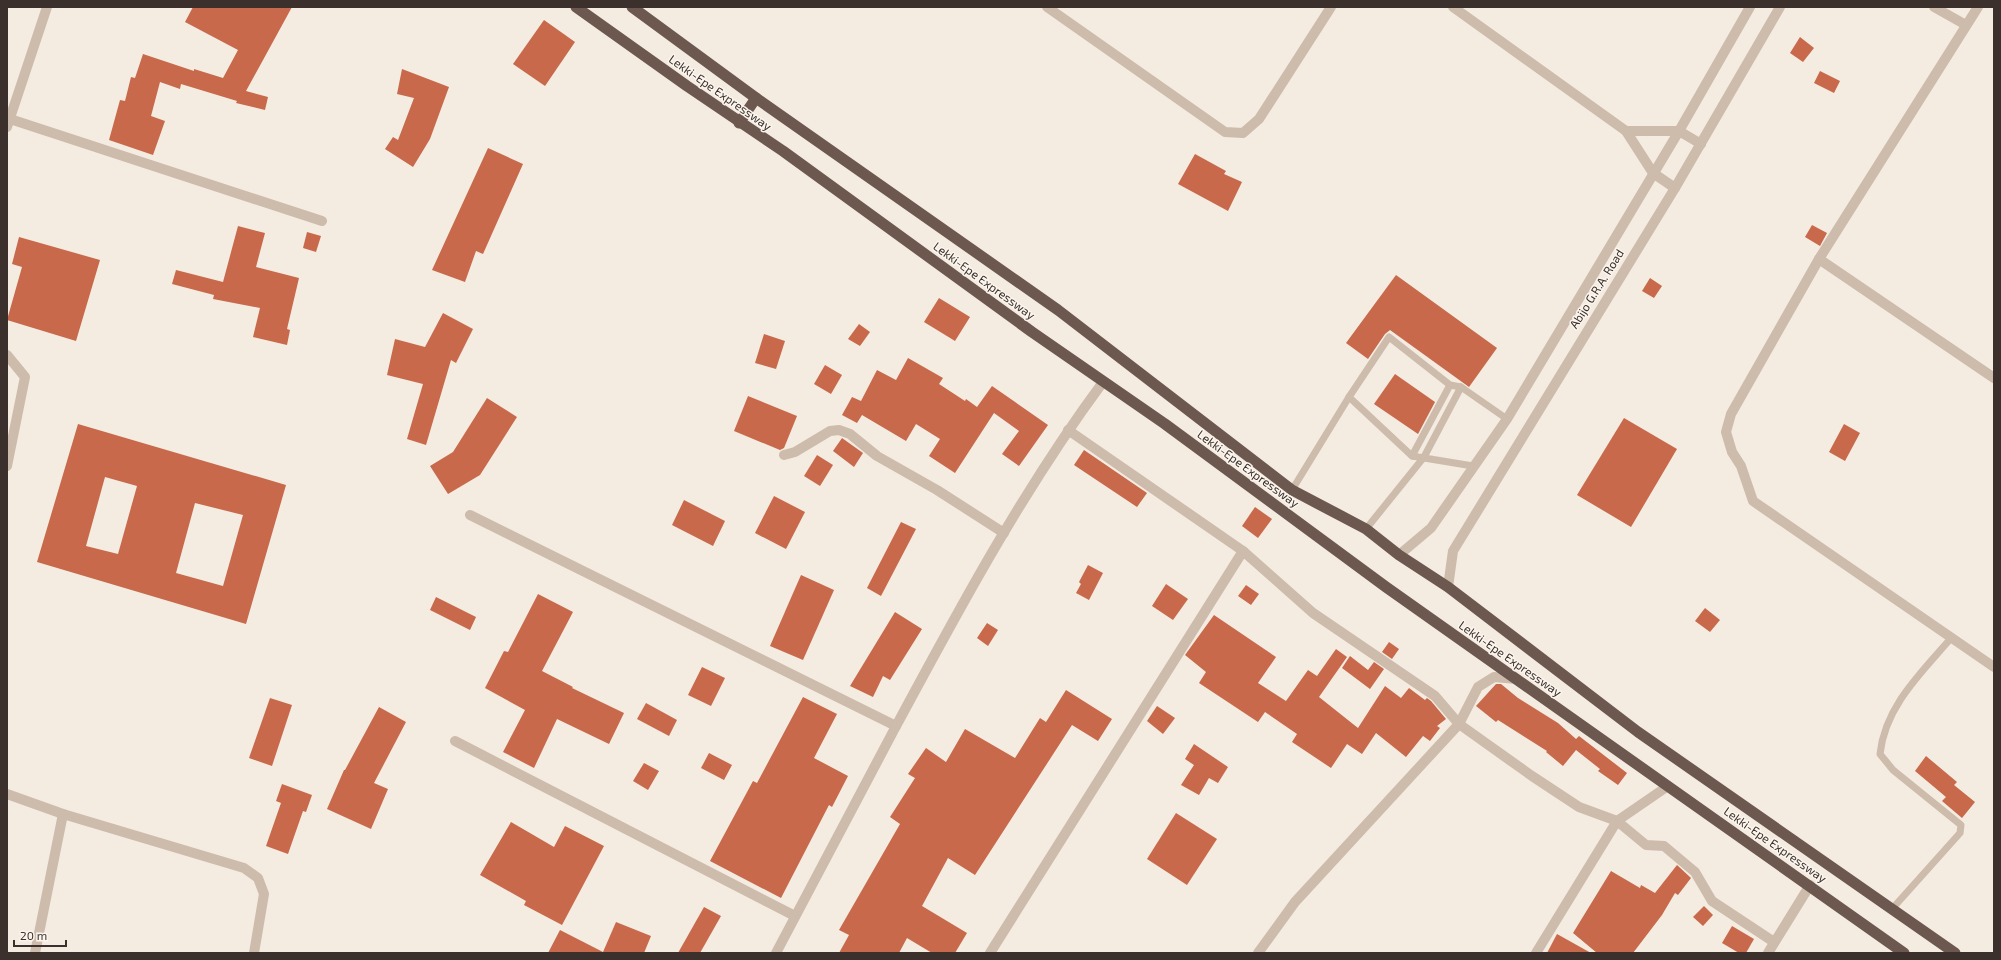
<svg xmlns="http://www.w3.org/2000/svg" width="2001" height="960" font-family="'Exo 2',sans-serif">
<rect width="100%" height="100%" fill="#f4ebe1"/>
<g fill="#c8694b" fill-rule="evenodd">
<path d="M193 7H292L246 91 268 97 265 110 236 103 237 101 181 84 180 89 160 82 151 116 165 121 153 155 109 140 120 100 125 101 131 77 135 78 143 54 194 71V69L223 78 238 50 185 22Z"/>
<path d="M544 20 575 42 545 86 513 64Z"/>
<path d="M1800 37 1814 48 1803 62 1790 53Z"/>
<path d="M402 69 449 87 430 139 413 167 385 149 393 137 398 140 414 98 397 94Z"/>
<path d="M1820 71 1840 81 1834 93 1814 83Z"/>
<path d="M488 148 523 164 483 254 476 251 465 282 432 270Z"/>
<path d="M1195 154 1226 171 1224 174 1242 182 1228 211 1178 184Z"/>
<path d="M1812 225 1827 233 1820 246 1805 237Z"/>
<path d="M238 226 265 233 256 267 299 278 287 329 290 330 287 345 253 337 260 308 213 299 214 295 172 284 176 270 223 282Z"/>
<path d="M307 232 321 236 316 252 303 248Z"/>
<path d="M19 237 100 260 76 341 7 320 22 267 12 264Z"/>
<path d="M1396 275 1497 348 1469 387 1390 330 1385 334 1368 359 1346 343Z"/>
<path d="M1650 278 1662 286 1654 298 1642 291Z"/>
<path d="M939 298 970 317 955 341 924 322Z"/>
<path d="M443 313 473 329 456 363 451 360 426 445 407 439 423 384 387 375 395 339 425 347Z"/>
<path d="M859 324 870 332 860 346 848 339Z"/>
<path d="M764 334 785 341 776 369 755 363Z"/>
<path d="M908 358 943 378 939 384 965 401 966 399 977 407 992 386 1048 425 1019 466 1002 454 1019 431 994 413 955 473 929 456 940 439 916 424 906 441 862 415 857 423 842 415 852 397 861 401 877 370 896 380Z"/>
<path d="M825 365 842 375 831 394 814 384Z"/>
<path d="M1395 374 1435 402 1418 434 1374 404Z"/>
<path d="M748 396 797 416 784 448 780 450 734 431Z"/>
<path d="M487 398 517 417 480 475 448 494 430 466 453 452Z"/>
<path d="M1624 418 1677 449 1631 527 1577 495Z"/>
<path d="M78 424 286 485 246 624 37 562ZM105 477 137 486 118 554 86 546ZM195 503 243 515 223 586 176 573Z"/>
<path d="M1844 424 1860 433 1845 461 1829 452Z"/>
<path d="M842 438 863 453 854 467 833 451Z"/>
<path d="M1084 450 1147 493 1137 507 1074 465Z"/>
<path d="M817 455 833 465 820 486 804 476Z"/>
<path d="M774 496 805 512 786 549 755 533Z"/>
<path d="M684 500 725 521 713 546 672 525Z"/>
<path d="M1255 507 1272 519 1258 538 1242 526Z"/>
<path d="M901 522 916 529 881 596 867 588Z"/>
<path d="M1088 565 1103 573 1089 600 1076 593 1081 584 1079 582Z"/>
<path d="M801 575 834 590 803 660 770 646Z"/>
<path d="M1166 584 1188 599 1173 620 1152 606Z"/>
<path d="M1246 585 1259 594 1251 605 1238 596Z"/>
<path d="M538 594 573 612 542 671 573 687 572 688 624 713 609 744 557 719 534 768 503 752 525 710 485 688 504 651 508 652Z"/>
<path d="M436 597 476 617 470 630 430 610Z"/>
<path d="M1705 608 1720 620 1710 632 1695 621Z"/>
<path d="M895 612 922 629 890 680 883 676 873 697 850 686Z"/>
<path d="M1214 615 1276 657 1258 683 1286 701 1308 670 1317 676 1336 649 1347 657 1319 697 1358 728 1385 686 1401 698 1409 688 1425 700 1427 698 1431 701 1446 719 1437 726 1440 728 1430 741 1423 736 1406 757 1376 733 1362 754 1347 744 1331 768 1292 742 1297 734 1265 712 1258 722 1199 683 1206 672 1185 655Z"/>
<path d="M987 623 998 630 988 646 977 638Z"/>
<path d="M1389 642 1399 649 1392 659 1382 652Z"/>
<path d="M1350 656 1368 670 1374 662 1384 669 1370 689 1342 668Z"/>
<path d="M702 667 725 678 711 706 688 695Z"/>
<path d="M1496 684H1501L1518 698 1558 723 1576 739 1579 736 1627 773 1618 785 1598 771 1600 769 1576 750 1563 766 1546 752 1547 751 1498 720 1496 722 1476 706Z"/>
<path d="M1066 690 1112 719 1098 741 1072 725 975 875 948 858 922 906 967 933 955 953H932L907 938 899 953H839L849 935 839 930 900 824 890 817 915 778 908 774 926 748 946 762 965 729 1015 758 1040 718 1046 722Z"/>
<path d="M803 697 837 714 814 758 848 776 832 807 829 805 781 898 710 861 753 781 757 783Z"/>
<path d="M270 698 292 705 272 766 249 758Z"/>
<path d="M646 703 677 720 669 736 637 719Z"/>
<path d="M1157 706 1175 718 1163 734 1147 721Z"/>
<path d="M379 707 406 722 374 783 388 789 371 829 327 809 344 770H345Z"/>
<path d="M1194 744 1228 767 1218 783 1209 778 1199 795 1181 785 1194 765 1185 759Z"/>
<path d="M709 753 732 765 724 780 701 768Z"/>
<path d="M1926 756 1957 782 1954 785 1975 802 1962 818 1942 801 1946 797 1915 771Z"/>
<path d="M644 763 659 771 648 790 633 781Z"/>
<path d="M282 784 312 795 306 812 303 811 288 854 266 846 281 803 276 801Z"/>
<path d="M1176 813 1217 839 1187 885 1147 859Z"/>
<path d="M511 822 554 847 565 826 604 846 562 925 524 905 526 901 480 875Z"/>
<path d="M1677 865 1691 878 1678 895 1675 893 1662 915 1633 953H1597L1573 933 1611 871 1640 888 1641 885 1655 893Z"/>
<path d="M1704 906 1713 915 1703 926 1693 917Z"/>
<path d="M704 907 721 916 700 953H678Z"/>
<path d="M616 922 651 936 644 953H548L560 930 603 952Z"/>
<path d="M1732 926 1754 939 1746 953H1739L1722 943Z"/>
<path d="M1557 934 1591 953H1547Z"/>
</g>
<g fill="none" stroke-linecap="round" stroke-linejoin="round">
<g stroke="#cdbbac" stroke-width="7">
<path d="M1349 397 1412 456 1473 466"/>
<path d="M1412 456 1450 385"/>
<path d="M1292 490 1349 397 1389 337 1450 385 1461 387 1507 419"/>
<path d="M1366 529 1424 457 1461 387"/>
<path d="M1892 909 1960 833 1961 825 1893 770 1880 754C1885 706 1922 672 1952 637"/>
</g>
<g stroke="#cdbbac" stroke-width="10">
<path d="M1047 7 1225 132 1243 133 1259 119 1331 7"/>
<path d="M1453 7 1626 131 1653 173 1675 188"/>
<path d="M1934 7 1966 25"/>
<path d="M1978 7 1819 259 1731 414 1726 432 1732 452 1741 466 1753 501 1994 667"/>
<path d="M10 119 322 221"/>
<path d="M7 127 47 7"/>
<path d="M1626 131H1679L1701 144"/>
<path d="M1819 259 1994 378"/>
<path d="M7 355 25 377 7 466"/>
<path d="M1068 430 1243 551 1313 613 1435 696 1459 724 1532 776 1579 807 1617 821 1646 845 1664 846 1695 872 1712 901 1774 942"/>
<path d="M784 455 795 452 830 431 839 430 850 434 877 456 937 490 1004 533"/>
<path d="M470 515 896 726"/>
<path d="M1399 555 1431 528 1507 419 1679 131 1750 7"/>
<path d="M1448 587 1453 551 1675 188 1780 7"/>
<path d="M455 741 795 916"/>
<path d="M7 794 63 814 244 868 258 878 264 894 254 953"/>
<path d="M35 953 63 814"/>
<path d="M776 953C815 878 855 803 895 728 959 609 1023 490 1103 382"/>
<path d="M990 953 1243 551"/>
<path d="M1258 953 1295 902 1459 724 1478 687 1494 677 1517 679"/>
<path d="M1536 953 1617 821 1668 786"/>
<path d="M1768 953 1810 885"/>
</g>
<g stroke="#6c584f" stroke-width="11">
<path d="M576 7 687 86 783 151 1032 332 1165 424 1386 587 1904 953"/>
<path d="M632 7 756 98 1058 310 1292 490 1366 529 1399 555 1448 587 1638 732 1955 953"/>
<path d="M739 123 756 98"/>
</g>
</g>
<g text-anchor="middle" stroke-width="3" stroke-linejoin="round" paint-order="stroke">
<g font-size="12" fill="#3b302b" stroke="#fbf5ee">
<text transform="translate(720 93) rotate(35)" y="4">Lekki-Epe Expressway</text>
<text transform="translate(984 281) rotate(36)" y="4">Lekki-Epe Expressway</text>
<text transform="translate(1597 289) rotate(-58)" y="4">Abijo G.R.A. Road</text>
<text transform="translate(1248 469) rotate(36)" y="4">Lekki-Epe Expressway</text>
<text transform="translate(1510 659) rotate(35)" y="4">Lekki-Epe Expressway</text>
<text transform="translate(1775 845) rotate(35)" y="4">Lekki-Epe Expressway</text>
</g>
</g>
<rect width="2001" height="960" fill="none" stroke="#3b302b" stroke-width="16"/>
<path d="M14 940v6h52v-6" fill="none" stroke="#3b302b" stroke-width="2"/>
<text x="20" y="940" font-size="12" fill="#3b302b" stroke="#fbf5ee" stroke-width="3" paint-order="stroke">20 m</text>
</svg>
